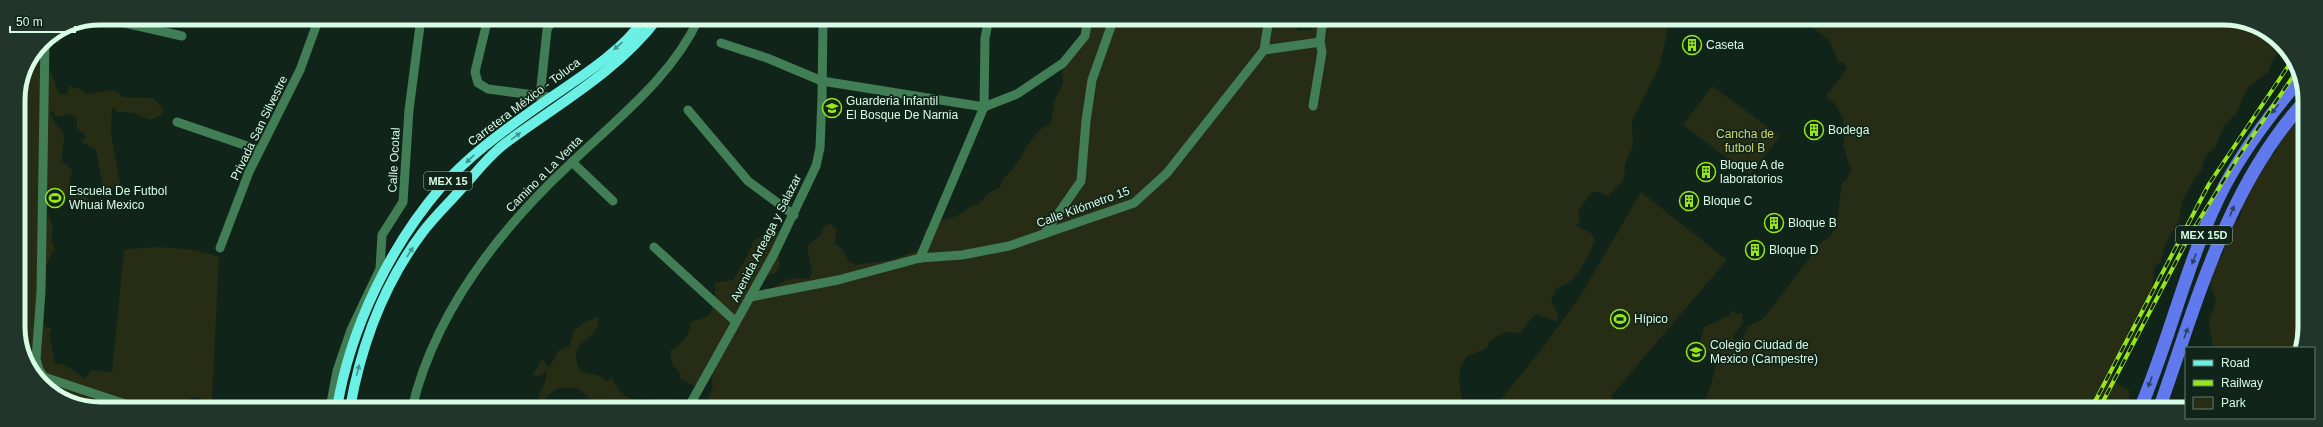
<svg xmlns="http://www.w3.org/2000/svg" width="2323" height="427" font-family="Helvetica,sans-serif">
<rect width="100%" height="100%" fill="#11241a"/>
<g fill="#272d15">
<path d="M1085 18H1290L1292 25 1298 31 1311 30 1318 18 1668 19 1666 38 1659 67 1632 121 1633 146 1625 164 1624 179 1608 196 1599 192H1592L1578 211 1580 221 1576 226 1591 233 1595 241C1585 259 1578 285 1555 288L1556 291 1551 300 1559 318 1556 321 1535 314 1520 333 1505 332 1491 340 1486 349 1467 356 1461 365 1459 378 1463 409 699 408C710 399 716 388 711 375L695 386 679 378 681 374 672 364 670 351C682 343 689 337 691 322L710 315 715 297V283L733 280 747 257 754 240 774 232 784 231 779 246V268L774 274 762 275 759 290 770 292C783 279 791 277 809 279L812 272 807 246 822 234 823 229 830 223 837 230 834 243 844 250 842 252 847 256V260L856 265 892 260 921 249 925 230 938 221 957 216 971 206 978 205 989 193 1000 187C1001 178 1008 175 1014 167 1026 152 1031 132 1051 123L1055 99 1063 84 1062 68 1085 27Z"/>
<path d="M1817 19H2234L2277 39 2283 49 2273 59 2268 73 2247 88 2236 114 2224 125 2216 147 2205 157 2201 171 2193 181 2182 202 2179 221 2165 244 2161 262 2154 268 2151 301 2136 330 2135 342 2124 348 2110 369C2114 380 2117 387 2129 389V401L2124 409H1703L1717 364 1709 351 1699 348 1704 327 1730 315 1731 310 1736 314 1742 313 1743 323 1733 336 1734 340 1743 338 1747 327 1763 319 1821 243 1830 236 1836 228 1842 183 1846 180 1852 169C1847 162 1846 152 1843 144 1849 129 1840 105 1826 96L1847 68 1844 62 1839 63 1829 40 1812 27Z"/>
<path d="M52 36 54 39 60 38 61 42 53 43 46 56C49 70 55 80 59 94H67L69 86 80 89 86 94 113 90 120 93V96C131 99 142 97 153 98L164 110 162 114 151 120 137 115 136 113 118 112 112 107 111 133 120 184 114 188 103 186 96 150 81 142 86 136 77 129 76 116 69 114 57 117 51 110C50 122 60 125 64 135 65 137 61 154 62 161L72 170 69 183 86 196 92 204 73 209 65 193 47 195 44 203 53 227 51 240 55 249C49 256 49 264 42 272L43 322 47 328 52 327 49 336 55 363 65 365 85 378 92 370 112 372 124 250C157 245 188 247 219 257L212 401 195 397 186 400 174 408H89L46 388 20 343 18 100C23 74 28 51 52 36Z"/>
<path d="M1712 86 1780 136 1750 175 1683 125Z"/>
<path d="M2303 117 2304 338 2301 348H2213L2209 321 2216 300 2210 284 2216 263 2223 255 2225 242 2235 221 2240 218 2243 202 2260 165 2276 152 2281 132Z"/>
<path d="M1641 192 1727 260 1612 395V409H1493L1545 345 1582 293Z"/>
<path d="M598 317C600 344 565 336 580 371L600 376 608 382 611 377C623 402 635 402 660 399 665 399 670 400 675 399L676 408H614L606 399H591L577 388H559L549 394 544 400 549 408H520L538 400C540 390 548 381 546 371L538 377 533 374 542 359 549 368 558 351 570 346 574 330 586 321Z"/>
</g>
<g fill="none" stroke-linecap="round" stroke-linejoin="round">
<g stroke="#417e55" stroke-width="9">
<path d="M103 18 182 36"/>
<path d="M487 22 475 72 478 83 488 89 549 97"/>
<path d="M45 40 41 292 36 359 39 370 44 377 137 408"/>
<path d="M721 43 767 58 822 81 984 107 1017 94 1063 63 1085 36 1088 18"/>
<path d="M1264 50 1269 18"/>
<path d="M540 96 547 30 553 18"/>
<path d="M1313 106 1322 52 1320 42 1323 18"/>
<path d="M688 110 748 181 794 215"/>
<path d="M177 122 259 150"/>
<path d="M572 162 613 201"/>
<path d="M1044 234 1081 181 1086 121 1092 80 1114 18"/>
<path d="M654 247 736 322"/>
<path d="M220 248 249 172 300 70 319 18"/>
<path d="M920 258 984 107 985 38 989 18"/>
<path d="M750 297 838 280 920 258 962 255 1009 246 1134 203 1167 173 1264 50 1320 42"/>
<path d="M330 408 337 371 351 330 380 269 382 235 403 202 409 110 421 18"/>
<path d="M412 408C435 312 500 229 571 163 617 119 672 77 699 18"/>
<path d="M688 408 774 254 816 166 820 148 822 98 823 18"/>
</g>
<g stroke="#6bf0e5" stroke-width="10">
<path d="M337 408C350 329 390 246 442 186 468 157 499 134 530 112 568 84 617 58 645 18"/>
<path d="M350 408C361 346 384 284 422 233 434 217 449 203 462 188 477 172 489 155 507 142 560 103 618 71 658 18"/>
</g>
<g stroke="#607aee" stroke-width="13">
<path d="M2140 409C2171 336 2188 256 2225 185 2246 146 2272 112 2300 79"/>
<path d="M2159 409C2197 302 2226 189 2303 103"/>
</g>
<defs>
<g id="rail">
<path d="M2091 409 2209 184 2291 62"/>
<path d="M2099 409 2191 233 2237 159 2296 72"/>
</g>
</defs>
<use href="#rail" stroke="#96e718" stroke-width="4"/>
<use href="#rail" stroke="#11241a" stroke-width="2.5" stroke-dasharray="8" stroke-linecap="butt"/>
</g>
<defs><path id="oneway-solid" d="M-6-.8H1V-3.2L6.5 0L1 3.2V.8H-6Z"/></defs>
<g fill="#42948a">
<use href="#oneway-solid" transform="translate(618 46) rotate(139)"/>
<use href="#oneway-solid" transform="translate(516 136) rotate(-36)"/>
<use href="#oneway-solid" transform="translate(470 159) rotate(136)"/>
<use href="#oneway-solid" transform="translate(410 252) rotate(-57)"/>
<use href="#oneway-solid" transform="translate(358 370) rotate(-76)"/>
</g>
<g fill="#2d4264">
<use href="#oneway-solid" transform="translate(2275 109) rotate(129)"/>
<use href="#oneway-solid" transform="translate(2232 211) rotate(-67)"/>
<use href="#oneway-solid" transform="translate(2194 259) rotate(111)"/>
<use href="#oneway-solid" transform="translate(2186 333) rotate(-70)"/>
<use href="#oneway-solid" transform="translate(2150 382) rotate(110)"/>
</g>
<defs>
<symbol id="building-ring" viewBox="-11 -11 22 22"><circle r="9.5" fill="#11241a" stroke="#96e718" stroke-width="1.5"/><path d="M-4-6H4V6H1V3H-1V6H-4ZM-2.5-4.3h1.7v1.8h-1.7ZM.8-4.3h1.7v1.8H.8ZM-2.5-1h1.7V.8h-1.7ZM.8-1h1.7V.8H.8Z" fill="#96e718"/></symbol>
<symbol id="school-ring" viewBox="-11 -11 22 22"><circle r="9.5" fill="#11241a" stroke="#96e718" stroke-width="1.5"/><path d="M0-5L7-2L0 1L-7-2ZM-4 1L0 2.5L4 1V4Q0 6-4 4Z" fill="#96e718"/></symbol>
<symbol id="stadium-ring" viewBox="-11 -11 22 22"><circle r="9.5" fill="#11241a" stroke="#96e718" stroke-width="1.5"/><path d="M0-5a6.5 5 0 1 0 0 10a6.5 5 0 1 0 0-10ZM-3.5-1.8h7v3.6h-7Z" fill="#96e718"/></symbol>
</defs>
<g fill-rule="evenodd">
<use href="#building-ring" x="1681" y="34" width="22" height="22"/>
<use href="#school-ring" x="821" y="97" width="22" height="22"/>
<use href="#building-ring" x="1803" y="119" width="22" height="22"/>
<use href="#building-ring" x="1695" y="161" width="22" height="22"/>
<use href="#stadium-ring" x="44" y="187" width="22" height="22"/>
<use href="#building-ring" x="1678" y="190" width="22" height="22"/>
<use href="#building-ring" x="1763" y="212" width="22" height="22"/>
<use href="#building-ring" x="1744" y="239" width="22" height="22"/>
<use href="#stadium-ring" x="1609" y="308" width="22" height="22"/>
<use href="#school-ring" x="1685" y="341" width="22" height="22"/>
</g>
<g text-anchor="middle" stroke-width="3.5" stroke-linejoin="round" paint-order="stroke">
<g fill="#11241a" stroke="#9cbaa9" stroke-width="1">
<rect x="424" y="172" width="48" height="18" rx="3"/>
<rect x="2176" y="226" width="56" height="18" rx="3"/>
</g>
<g font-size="11" font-weight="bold" fill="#d8fbe6">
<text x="448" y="185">MEX 15</text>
<text x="2204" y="239">MEX 15D</text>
</g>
<g font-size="12" fill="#d8fbe6" stroke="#11241a" text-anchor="start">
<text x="1706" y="49">Caseta</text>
<text x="846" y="105">Guarderia Infantil<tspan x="846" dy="14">El Bosque De Narnia</tspan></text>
<text x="1828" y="134">Bodega</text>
<text x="1720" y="169">Bloque A de<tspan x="1720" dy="14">laboratorios</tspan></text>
<text x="69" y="195">Escuela De Futbol<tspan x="69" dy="14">Whuai Mexico</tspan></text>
<text x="1703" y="205">Bloque C</text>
<text x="1788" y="227">Bloque B</text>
<text x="1769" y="254">Bloque D</text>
<text x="1634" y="323">Hípico</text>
<text x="1710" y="349">Colegio Ciudad de<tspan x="1710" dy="14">Mexico (Campestre)</tspan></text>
</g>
<g font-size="12" fill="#d8fbe6" stroke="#11241a">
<text transform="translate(524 102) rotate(-37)" y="4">Carretera México - Toluca</text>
<text transform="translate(259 128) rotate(-64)" y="4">Privada San Silvestre</text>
<text transform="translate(394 160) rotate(-87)" y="4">Calle Ocotal</text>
<text transform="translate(544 174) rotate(-45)" y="4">Camino a La Venta</text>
<text transform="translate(1083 207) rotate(-20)" y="4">Calle Kilómetro 15</text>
<text transform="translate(766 238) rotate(-63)" y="4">Avenida Arteaga y Salazar</text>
</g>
<g font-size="12" fill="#d0d46b" stroke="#11241a">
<text x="1745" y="138">Cancha de<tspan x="1745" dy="14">futbol B</tspan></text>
</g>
</g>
<path d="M0 0H2323V427H0ZM100 25H2223A75 75 0 0 1 2298 100V327A75 75 0 0 1 2223 402H100A75 75 0 0 1 25 327V100A75 75 0 0 1 100 25Z" fill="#21352a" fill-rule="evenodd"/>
<path fill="none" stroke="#d8fbe6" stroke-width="5" d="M100 25H2223A75 75 0 0 1 2298 100V327A75 75 0 0 1 2223 402H100A75 75 0 0 1 25 327V100A75 75 0 0 1 100 25Z"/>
<rect x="2185" y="347" width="130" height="72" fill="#11241a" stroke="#617a6c"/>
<rect x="2193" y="360" width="20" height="6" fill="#6bf0e5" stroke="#617a6c"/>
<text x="2221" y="367" font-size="12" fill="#d8fbe6">Road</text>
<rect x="2193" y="380" width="20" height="6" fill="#96e718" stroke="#617a6c"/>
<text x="2221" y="387" font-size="12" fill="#d8fbe6">Railway</text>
<rect x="2193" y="397" width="20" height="12" fill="#272d15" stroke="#617a6c"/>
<text x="2221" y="407" font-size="12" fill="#d8fbe6">Park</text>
<path d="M10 26v6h65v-6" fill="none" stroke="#d8fbe6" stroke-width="2"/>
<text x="16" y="26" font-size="12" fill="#d8fbe6" stroke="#11241a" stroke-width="3" paint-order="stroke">50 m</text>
</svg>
